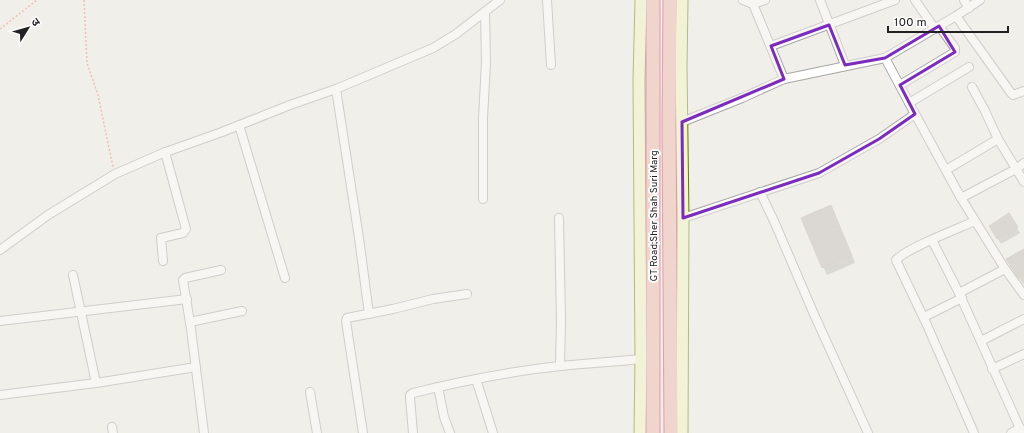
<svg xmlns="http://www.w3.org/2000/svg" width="1024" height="433" font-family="Overpass,'Noto Sans Devanagari',sans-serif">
<rect width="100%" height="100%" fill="#f1efe9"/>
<g fill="#0003">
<path d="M834 213 855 263 827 275 802 218Z"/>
<path d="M1009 215 1020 233 1001 244 990 226Z"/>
<path d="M1024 250V284H1023L1011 267Z"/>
</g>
<g fill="#c2bbb6" stroke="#c3b6ac">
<path d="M831 205 852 256 822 268 801 218Z"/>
<path d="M1009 213 1018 227 997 239 989 226Z"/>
<path d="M1024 249V275L1018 278 1006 259Z"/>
</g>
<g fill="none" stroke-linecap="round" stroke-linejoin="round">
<defs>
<g id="minor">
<path d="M547 0 551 65"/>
<path d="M743 0 753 4 784 79"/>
<path d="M820 0 845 65"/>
<path d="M915 0 935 29"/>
<path d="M964 0 969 8"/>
<path d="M753 4 765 0"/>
<path d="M956 16 1011 93 1013 95 1024 91"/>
<path d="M771 46 895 0"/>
<path d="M885 58 915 114"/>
<path d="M900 85 955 52V48L939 26"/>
<path d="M972 87 985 111 998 139 1024 182"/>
<path d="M336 89 359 238 369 314"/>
<path d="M909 103 969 67"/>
<path d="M682 122 742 98 784 79 885 58 956 16 980 0"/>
<path d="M239 125 285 278"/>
<path d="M946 170 998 139"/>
<path d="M760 192 774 221 813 312 868 433"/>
<path d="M961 198 1016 169 1024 163"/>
<path d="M483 199V118L486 63 485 12"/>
<path d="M559 218 561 321 560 366"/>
<path d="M683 218 819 173 879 139 915 114 961 198 1005 269 959 293 1022 433"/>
<path d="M932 240 959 293"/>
<path d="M0 250 48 215 115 174 163 153 222 132 290 105 336 89 433 48 456 34 500 0"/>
<path d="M163 261 161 238 183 233 186 229 165 152"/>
<path d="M1005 269 1024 295"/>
<path d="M73 275 96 383"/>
<path d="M924 317 962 298"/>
<path d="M0 321 187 299"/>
<path d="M190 322 242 311"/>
<path d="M981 341 1024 319"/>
<path d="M992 369 1024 354"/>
<path d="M476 379 493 433"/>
<path d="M438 387 444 417 450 433"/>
<path d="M310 392 317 433"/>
<path d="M0 395 96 383 196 367"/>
<path d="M112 427 113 433"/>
<path d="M204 433 191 329 183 280 185 278 221 270"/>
<path d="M363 433 346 321 347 318 393 309 433 299 467 294"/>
<path d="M413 433 410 398V395L413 393C462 381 511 371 561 366 588 363 614 362 641 359"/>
<path d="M974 433 927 325 896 260C907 248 957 229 975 221"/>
<path d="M1011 433 1020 428"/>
</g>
<g id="secondary">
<path d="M682 0 681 66 683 218 682 433"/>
<path d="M640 433 641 359 639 80 641 0"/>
</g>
<g id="trunk">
<path d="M670 0 669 126 671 433"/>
<path d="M653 433V0"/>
</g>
</defs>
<use href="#minor" stroke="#a6a6a6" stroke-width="10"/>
<use href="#secondary" stroke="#6b770b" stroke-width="13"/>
<use href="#trunk" stroke="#d3326a" stroke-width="15"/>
<g stroke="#f38578" stroke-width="1.5" stroke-dasharray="2 2" stroke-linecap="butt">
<path d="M84 0 87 63 98 95 113 167"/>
<path d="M0 29 37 0"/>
</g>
<use href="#minor" stroke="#fff" stroke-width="8"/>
<use href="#secondary" stroke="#f4f7c2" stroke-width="11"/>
<use href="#trunk" stroke="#eeb6a6" stroke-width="13"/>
</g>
<path d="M0 0H1024V433H0ZM829 25 845 65 885 58 939 26 955 52 900 85 915 114 879 139 819 173 683 218 682 122 784 79 771 46Z" fill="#f1efe9" fill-opacity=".55" fill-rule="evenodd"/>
<path fill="none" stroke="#7b2cbf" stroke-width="3" stroke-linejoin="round" d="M829 25 845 65 885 58 939 26 955 52 900 85 915 114 879 139 819 173 683 218 682 122 784 79 771 46Z"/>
<g text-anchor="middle" stroke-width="4" stroke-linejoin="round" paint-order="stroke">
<g font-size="10" fill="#222" stroke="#fff">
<text transform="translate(653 216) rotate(-90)" y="4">GT Road;Sher Shah Suri Marg</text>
</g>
</g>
<g transform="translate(28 28) rotate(53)" stroke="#ffffff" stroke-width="3" paint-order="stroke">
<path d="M0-3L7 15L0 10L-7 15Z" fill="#222222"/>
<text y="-6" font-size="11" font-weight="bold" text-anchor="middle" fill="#222222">उ</text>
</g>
<path d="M888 26v6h120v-6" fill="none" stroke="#222222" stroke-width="2"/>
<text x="894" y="26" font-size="12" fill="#222222" stroke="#ffffff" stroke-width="3" paint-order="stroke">100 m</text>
</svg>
